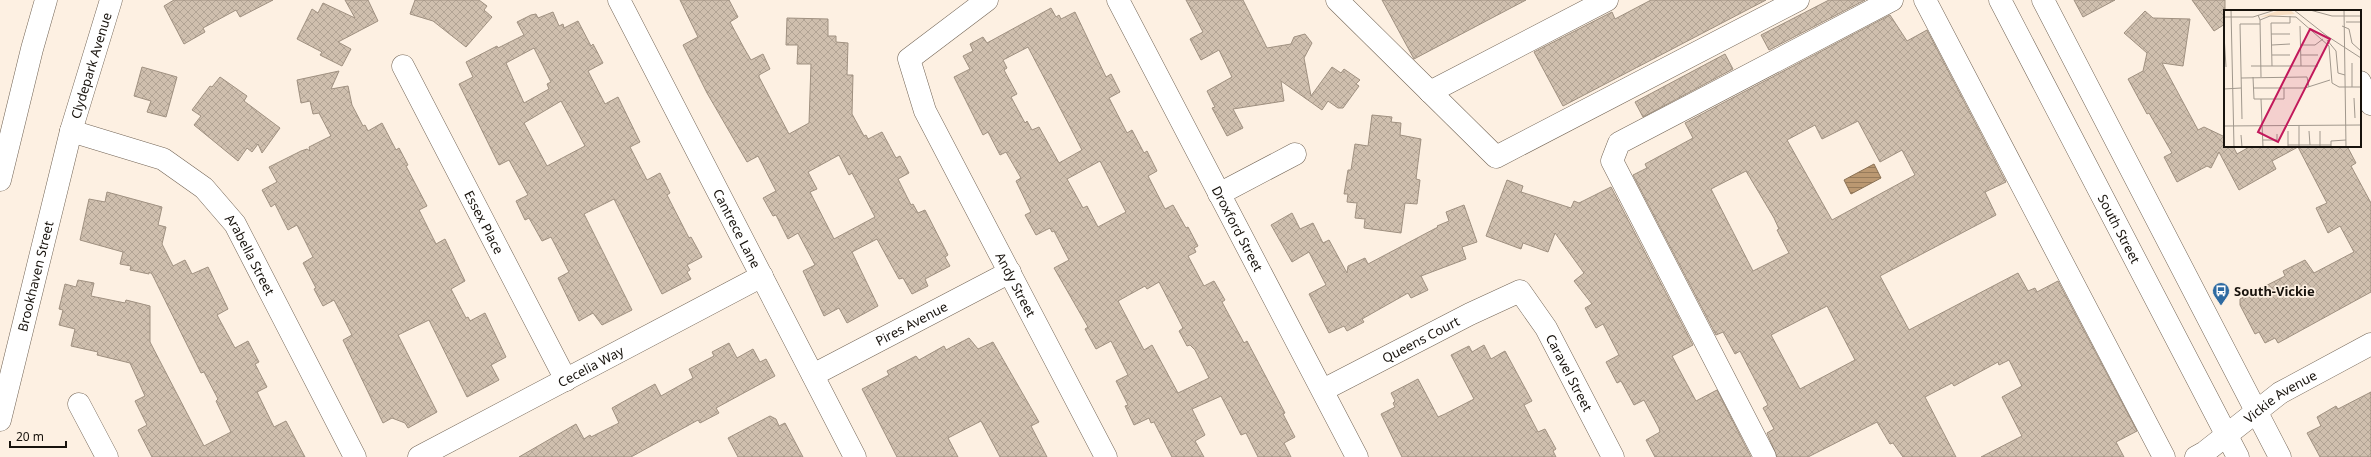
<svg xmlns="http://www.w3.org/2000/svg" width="2371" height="457" font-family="'Noto Sans',sans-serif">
<defs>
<pattern id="water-rules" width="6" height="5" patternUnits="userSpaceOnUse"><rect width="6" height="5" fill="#bb9871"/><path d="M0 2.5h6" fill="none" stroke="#977b5b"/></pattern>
<pattern id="building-cross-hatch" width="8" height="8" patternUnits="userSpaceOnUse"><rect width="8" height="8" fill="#cfbfae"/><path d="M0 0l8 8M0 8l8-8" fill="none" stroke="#b1a394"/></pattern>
</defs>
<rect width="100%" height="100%" fill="#fdf0e2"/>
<path fill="url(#water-rules)" stroke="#8a7053" d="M1874 164 1881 178 1851 194 1844 180Z"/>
<g fill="url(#building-cross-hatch)" stroke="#9f9080" fill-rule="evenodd">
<path d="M174 0H273L240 17 236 10 203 28 205 32 184 44 164 6Z"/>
<path d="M345 0H368L378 21 338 42 351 49 342 66 320 55 322 52 297 39 312 9 318 13 323 3 355 18Z"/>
<path d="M415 0H479L487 6 484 10 492 17 466 47 433 21 410 14Z"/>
<path d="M680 0H729L738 17 730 22 744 48 751 60 763 54 770 69 759 75V77L789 134 809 123 811 64H797L798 45H786L787 18 828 19V36H836V42L848 43 847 75H853L852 114 864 136 866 135 868 139 882 132 896 158 900 156 909 173 898 179 911 205 913 204 918 213 925 210 948 255 945 257 950 266 925 279 928 286 912 294 903 278 899 279 877 239 852 252 878 306 847 323 839 308 824 316 803 271 815 265 798 233 788 239 776 215 773 216 763 198 776 191 758 156 747 162 707 93 683 45 698 37ZM839 155 849 175 852 173 875 217 834 239 810 192 817 189 808 172Z"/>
<path d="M1186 0H1243L1267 48 1291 44 1294 37 1305 34 1312 43 1304 58 1311 96 1332 67 1341 73 1344 69 1360 80 1356 84 1359 86 1343 108H1338L1328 101 1322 110 1281 81 1284 101 1233 109 1243 128 1227 136 1212 108 1215 107 1207 91 1232 77 1219 50 1201 60 1190 39 1203 32Z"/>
<path d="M1382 0H1526L1414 59Z"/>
<path d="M1651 0H1766L1563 106 1534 52 1612 12 1615 19Z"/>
<path d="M1829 0H1865L1769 50 1761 35Z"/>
<path d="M2074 0H2115L2083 17Z"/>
<path d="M2192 0H2225V24L2214 31Z"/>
<path d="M1051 8 1056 17 1059 15 1061 19 1075 12 1106 77 1111 74 1120 92 1109 98 1127 133 1132 130 1144 153 1147 151 1157 171 1148 176 1165 209 1173 205 1186 228 1188 227 1198 246 1194 248 1196 252 1188 256 1204 286 1214 281 1225 300 1222 302 1244 343 1247 341 1285 413 1283 414 1295 437 1284 443 1291 457H1258L1246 433 1241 435 1221 396 1192 409 1205 435 1195 441 1204 457H1172L1154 422 1151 423 1149 418 1134 425 1125 406 1128 405 1116 381 1128 375 1111 341 1096 349 1085 329 1088 327 1054 268 1069 260 1054 231 1052 232 1050 228 1036 235 1025 215 1031 212 1016 181 1021 178 1006 152 1000 155 988 132 983 135 954 77 970 69 963 56 973 51 970 44 983 37 987 43ZM1028 47 1082 150 1059 163 1039 127 1032 130 1027 121 1025 123 1011 97 1017 94 1004 70 1007 68 1003 60ZM1100 161 1126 212 1098 227 1087 206 1083 208 1067 179ZM1159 282 1183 328 1179 331 1187 346 1190 345 1195 350 1209 378 1178 393 1152 345 1144 350 1118 301 1145 286 1147 289Z"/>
<path d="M2145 11 2153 18 2190 19 2183 66 2162 63 2198 130 2204 127 2225 137V146H2233L2237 154 2251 146H2347L2356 163 2351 166 2371 203V292L2278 343 2275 338 2265 343 2259 332 2255 334 2240 305V299L2285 276 2283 271 2305 260 2314 273 2354 252 2340 226 2328 233 2316 208 2327 203 2298 147 2272 161 2276 169 2239 190 2219 152 2211 168 2207 166 2177 182 2164 157 2172 153 2149 113 2147 114 2128 79 2143 71 2147 53 2124 33Z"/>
<path d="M553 12 559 26 563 24 564 28 578 21 591 46 593 44 603 63 588 71 605 104 618 97 640 142 630 147 647 180 660 173 670 193 667 195 689 238 691 237 702 257 687 265 690 270 687 272 691 279 662 294 614 199 584 214 632 310 602 325 593 313 579 321 558 278 569 272 551 237 542 241 529 218 525 220 516 201 528 195 509 160 499 165 459 84 473 77 466 62 497 46 498 48 524 35 517 22 531 15 536 14 538 18ZM534 48 551 82 547 84 549 89 524 103 506 63ZM561 101 585 146 547 166 524 123Z"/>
<path d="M1890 15 1907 41 1927 30 2006 182 1985 192 1996 215 1880 276 1909 330 2018 273 2028 291 2035 288 2037 292 2058 281 2137 431 2116 442 2124 457H1981L2022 436 2002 397 2022 386 2009 360 1999 365 1998 362 1954 386 1952 383 1925 397 1956 457H1903L1893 443 1890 444 1877 422 1808 457H1777L1767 433 1774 429 1763 408 1768 405 1740 351 1735 354 1723 332 1716 335 1633 175 1647 168 1645 164 1693 138 1685 123ZM1858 121 1880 162 1902 150 1915 175 1832 220 1787 140 1815 125 1822 139ZM1746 171 1774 218 1779 229 1777 230 1789 253 1753 271 1711 189ZM1827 306 1855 360 1800 389 1771 335Z"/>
<path d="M1725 54 1733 69 1643 117 1635 102Z"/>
<path d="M142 67 177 77 166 117 147 112 151 101 134 96Z"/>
<path d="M339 71 331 89 348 86 352 105 363 126 365 125 368 131 382 123 396 150 399 148 408 165 406 166 427 206 419 210 436 244 445 239 465 281 451 289 466 318 468 317 470 321 485 313 506 357 491 365 499 380 467 397 429 320 398 335 437 412 408 428 405 423 392 418 383 423 343 340 352 335 334 300 323 306 314 289 316 288 303 263 313 257 297 225 288 230 275 204 271 207 262 190 277 182 269 167 301 151 307 149 310 151 309 147 331 136 319 113 313 114 310 101 301 103 297 80Z"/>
<path d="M220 77 247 96 244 101 280 128 262 153 258 144 252 152 247 148 238 161 194 125 201 116 192 110 210 86 212 87Z"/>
<path d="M1372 115 1392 117 1391 122 1401 123 1400 135 1421 139 1416 179 1420 180 1417 204 1405 203 1401 233 1364 228 1365 219 1355 218 1357 203 1347 202 1348 194H1344L1348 170H1351L1355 144 1368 146Z"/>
<path d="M1507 180 1523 186 1521 192 1571 208 1574 201 1579 203 1611 187 1693 345 1672 356 1696 401 1717 390 1751 457H1655L1646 440 1660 432 1659 428 1644 400 1634 405 1621 381 1617 383 1606 362 1619 355 1603 324 1596 328 1585 308 1592 304 1574 281 1584 273 1555 233 1548 252 1523 243 1521 249 1486 236Z"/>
<path d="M107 192 162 207 158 225 166 227 162 244 173 266 185 260 192 274 208 267 228 309 217 315 235 348 248 341 259 362 255 364 267 387 257 392 274 427 286 421 305 457H152L138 430 147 425 135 401 145 396 130 363 97 355 98 352 71 346 75 329 59 325 63 310 59 309 65 284 76 287 78 280 94 283 91 296 125 303 126 300 150 306V342L204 446 231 432 216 401 218 399 204 372 201 373 152 274 149 272V274L130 270 131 266 120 264 123 252 80 240 89 199 105 202Z"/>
<path d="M1464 205 1477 242 1462 247 1466 259 1421 276 1428 290 1411 298 1408 293 1362 319 1364 322 1347 331 1344 326 1329 333 1309 294 1326 285 1309 252 1292 262 1271 225 1292 213 1300 229 1313 223 1323 243 1329 240 1347 273 1348 266 1365 258 1368 264 1438 227 1437 226 1449 221 1446 212Z"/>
<path d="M969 338 978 349 993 342 1039 422 1031 426 1047 457H1000L981 421 948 438 958 457H897L862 389 889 375 887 371 916 356 919 360 944 346 946 350Z"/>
<path d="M729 343 737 358 753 349 760 362 766 359 775 376 716 408 719 413 700 423 698 420 631 457H519L576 424 584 439 590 435 591 437 619 423 612 408 655 384 661 396 693 378 689 369 714 356 712 352Z"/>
<path d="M1484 345 1491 359 1505 351 1532 401 1524 405 1538 432 1545 429 1556 449 1553 451 1556 457H1402L1381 414 1395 407 1393 403 1395 401 1391 393 1418 379 1438 417 1445 414 1474 399 1451 355 1469 346 1472 352Z"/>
<path d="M2371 392V457H2320L2307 433 2321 426 2317 417 2336 406 2338 409Z"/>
<path d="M770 416 776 419 779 426 785 423 803 457H738L728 438Z"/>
</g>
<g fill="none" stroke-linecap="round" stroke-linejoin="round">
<defs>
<g id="minor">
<path id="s1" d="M619 0 855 457"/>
<path id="s2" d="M987 0 909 59 925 111 1106 457"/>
<path id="s3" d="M1118 0 1357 457"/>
<path d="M1337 0 1496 157 1798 0"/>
<path d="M1925 0 2164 457"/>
<path id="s4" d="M403 66 566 380"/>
<path d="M2360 82 2371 104"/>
<path d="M1430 92 1607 0"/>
<path id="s5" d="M71 131 163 159 204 188 235 224 355 457"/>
<path d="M1219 194 1295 154"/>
<path id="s6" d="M813 375 1010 272"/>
<path id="s7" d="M1323 390 1470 314 1520 291 1546 328 1613 457"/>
<path d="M79 404 107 457"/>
<path id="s8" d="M0 420 71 131 111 0"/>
<path id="s9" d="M419 457 762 276"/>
<path d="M1765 457 1612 161 1619 143 1892 0"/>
<path id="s10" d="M2196 457 2205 452 2280 393 2371 344"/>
</g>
<g id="major">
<path id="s11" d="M2000 0 2238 457"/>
<path d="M2043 0 2280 457"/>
</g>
<path id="highway" d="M0 180 32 49 46 0"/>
</defs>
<use href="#minor" stroke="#736556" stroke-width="23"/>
<use href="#major" stroke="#736556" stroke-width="23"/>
<use href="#highway" stroke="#736556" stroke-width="23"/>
<use href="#minor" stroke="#fff" stroke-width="22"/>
<use href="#major" stroke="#fff" stroke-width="22"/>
<use href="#highway" stroke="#fff" stroke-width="22"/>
</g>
<defs>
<symbol id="bus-pin" viewBox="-11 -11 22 30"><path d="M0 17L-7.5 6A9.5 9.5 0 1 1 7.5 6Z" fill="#2e6aa1" stroke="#fdf0e2"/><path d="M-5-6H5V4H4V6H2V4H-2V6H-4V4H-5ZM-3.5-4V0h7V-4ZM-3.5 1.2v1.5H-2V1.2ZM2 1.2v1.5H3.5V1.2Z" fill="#fff"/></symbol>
</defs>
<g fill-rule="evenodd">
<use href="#bus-pin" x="2211" y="281" width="20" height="27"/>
</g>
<g text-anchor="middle" stroke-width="3.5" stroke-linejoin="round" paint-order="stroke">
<g font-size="13" fill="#18130d" stroke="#fdf0e2">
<text dy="5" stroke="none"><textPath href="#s8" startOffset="366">Clydepark Avenue</textPath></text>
<text dy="5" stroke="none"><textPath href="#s4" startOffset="176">Essex Place</textPath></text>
<text dy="5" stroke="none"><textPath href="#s3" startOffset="258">Droxford Street</textPath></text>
<text dy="5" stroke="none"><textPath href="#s1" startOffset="257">Cantrece Lane</textPath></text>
<text dy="5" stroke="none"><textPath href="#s11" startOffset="258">South Street</textPath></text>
<text dy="5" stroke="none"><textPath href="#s5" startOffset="228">Arabella Street</textPath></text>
<text dy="5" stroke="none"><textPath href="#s8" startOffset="148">Brookhaven Street</textPath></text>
<text dy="5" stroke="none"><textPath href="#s2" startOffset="348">Andy Street</textPath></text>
<text dy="5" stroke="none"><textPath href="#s6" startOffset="111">Pires Avenue</textPath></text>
<text dy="5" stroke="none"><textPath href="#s7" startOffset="110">Queens Court</textPath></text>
<text dy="5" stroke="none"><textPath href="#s9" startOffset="194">Cecelia Way</textPath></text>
<text dy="5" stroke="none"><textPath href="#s7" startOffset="316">Caravel Street</textPath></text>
<text dy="5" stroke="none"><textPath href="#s10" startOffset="104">Vickie Avenue</textPath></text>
</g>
<g font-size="13" font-weight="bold" fill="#18130d" stroke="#fdf0e2" text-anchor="start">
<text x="2234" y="296">South-Vickie</text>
</g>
</g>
<g transform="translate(2224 10)">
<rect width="137" height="137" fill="#fdf0e2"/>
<path d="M56 0H66L71 4 36 7Z" fill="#f8dec2"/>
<path fill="none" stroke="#a1988d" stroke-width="1" d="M7 0 10 137M70 0 103 26 137 48M86 0 108 6H137M120 0 122 137M34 5 36 10 37 67M137 6V32M0 7H29L51 0M36 10 46 6 72 7 105 36 108 73 115 77H137M122 12H137M76 16 77 56M118 16 125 19 128 33 137 41M47 24H66M0 25 2 57M103 30 112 41 114 63 121 65M48 35 66 34M77 35H91L99 29M48 45H66M77 45H94M27 56H94M48 56 47 13H66V6M29 67 30 89H60V78M17 68 81 67H83L85 77M128 77V53M29 78H81L106 70M0 79 17 78M130 88 131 108M37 89 39 137M18 109 16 14H36M0 116 137 115M64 121V136M85 121 86 135M96 121V136M17 125 18 137M39 130H53V124M64 135H107M75 136V116M107 136V131L122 130"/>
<path fill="#c2185b" fill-opacity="0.15" stroke="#c2185b" stroke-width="2" d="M86 19 106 29 54 132 34 122Z"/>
<rect width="137" height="137" fill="none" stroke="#18130d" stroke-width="2"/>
</g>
<path d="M10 441v6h56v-6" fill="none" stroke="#18130d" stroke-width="2"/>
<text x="16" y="441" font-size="12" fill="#18130d" stroke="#fdf0e2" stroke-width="3" paint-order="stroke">20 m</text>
</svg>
